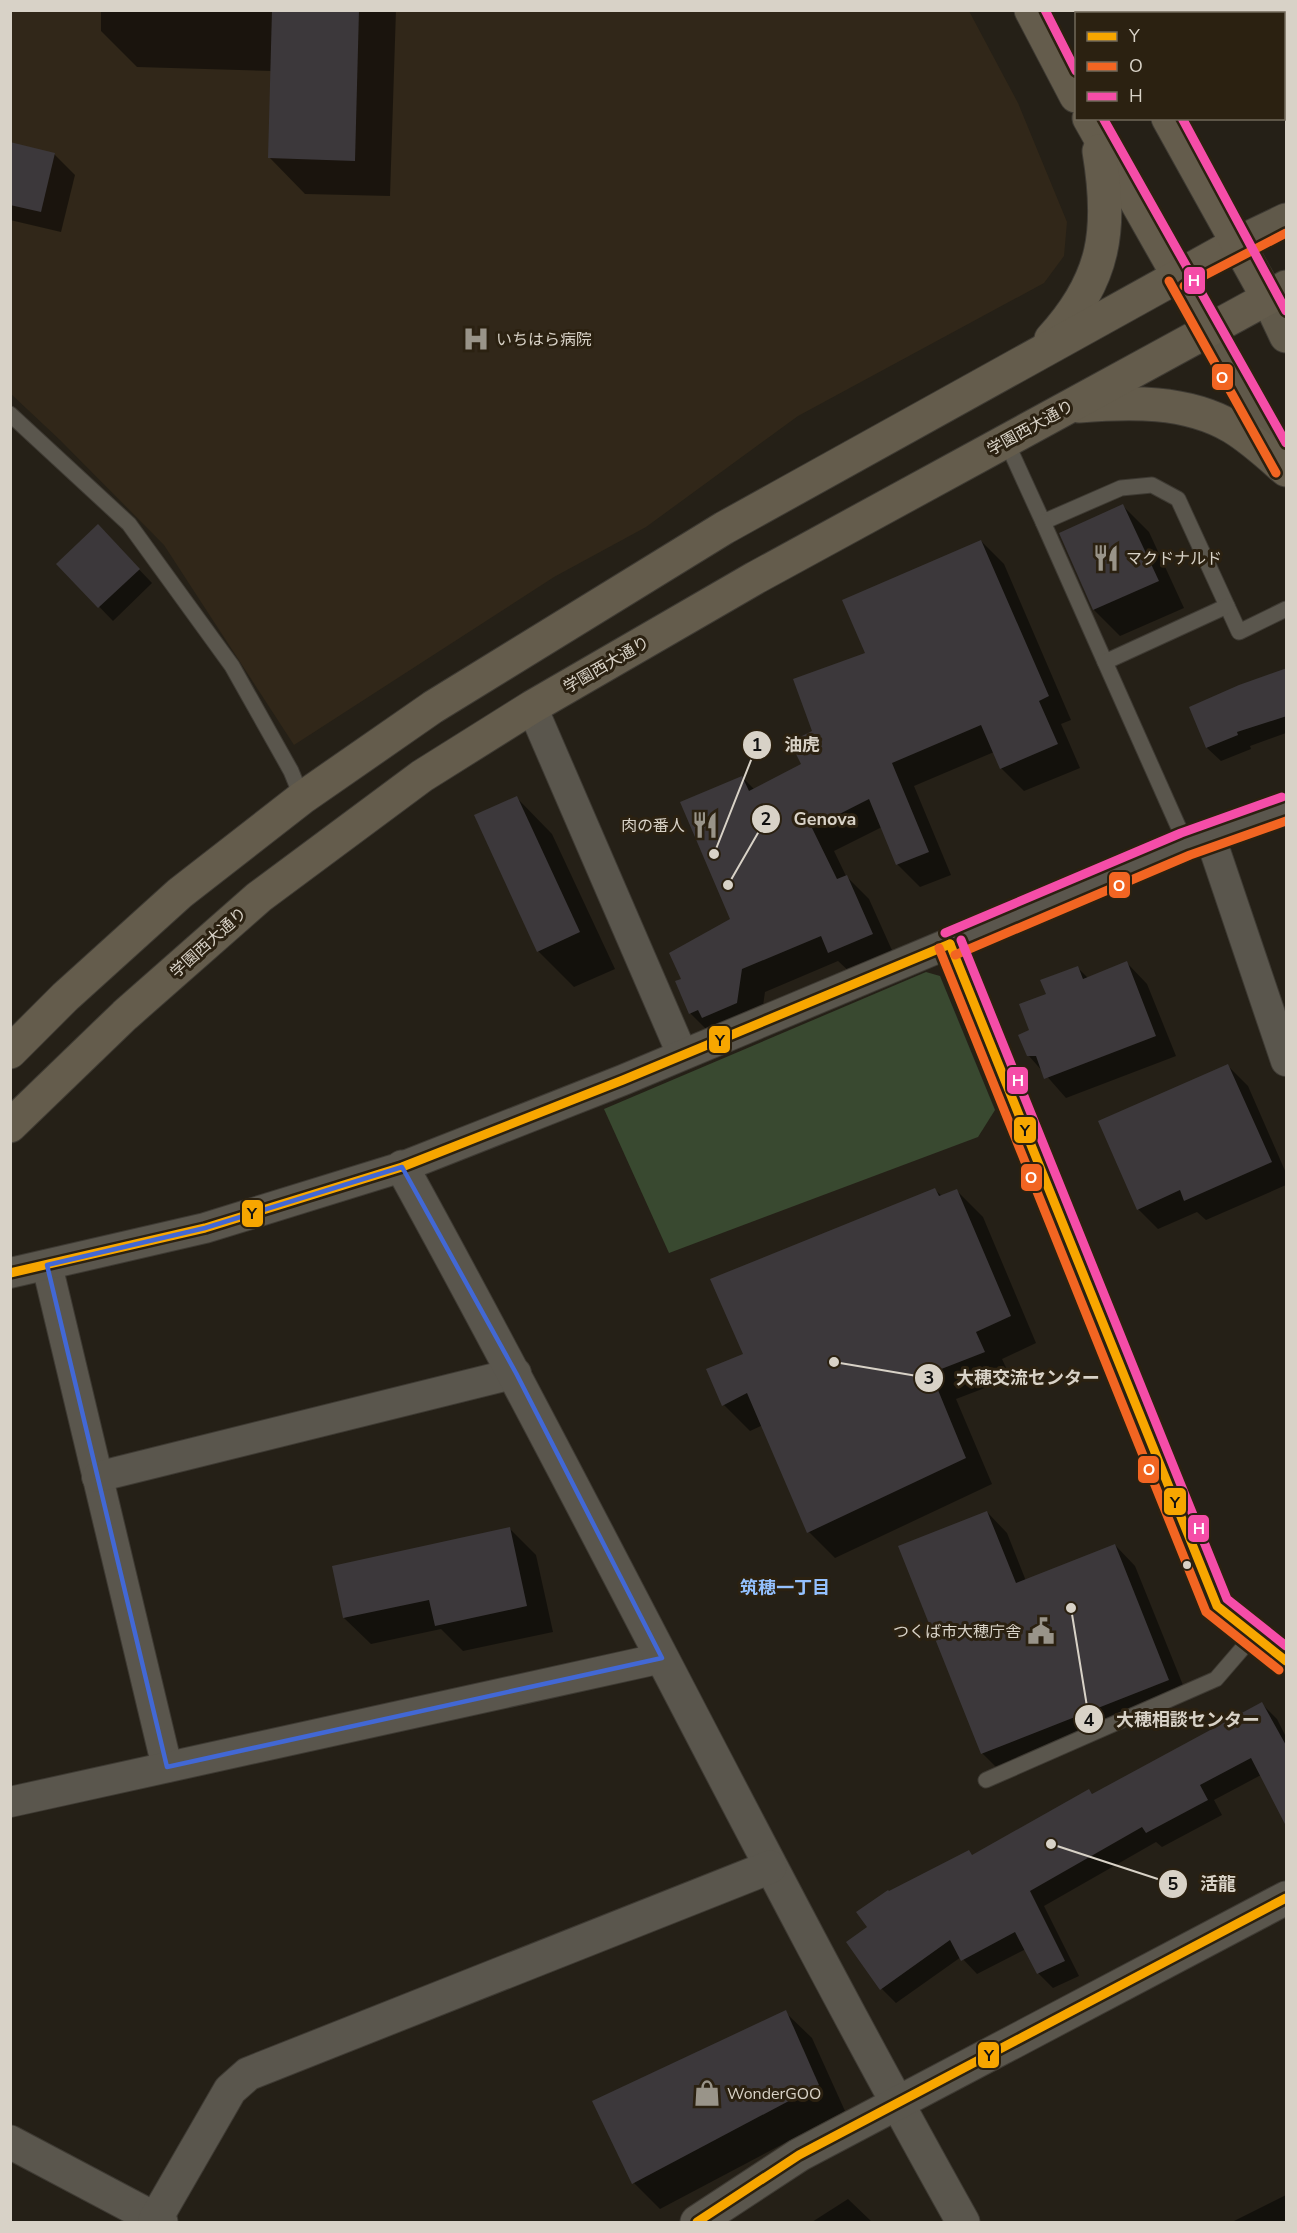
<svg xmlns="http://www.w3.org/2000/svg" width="1297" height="2233" font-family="'Nunito Sans','Noto Sans JP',sans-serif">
<rect width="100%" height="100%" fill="#252017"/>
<path fill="#312719" d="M10 11H969L1018 103 1067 222 1064 256 1044 283 798 416 646 527 554 577 294 745 164 545 60 440 11 394Z"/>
<path fill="#394930" d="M926 972 940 976 995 1110 978 1137 669 1253 604 1109Z"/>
<g fill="#0007">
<path d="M101 10H396L390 196 305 194 269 157 272 71 137 67 101 31Z"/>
<path d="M10 144 54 154 75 175 61 232 10 220Z"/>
<path d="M1123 506 1149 532 1184 608 1120 636 1094 610 1061 534Z"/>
<path d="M111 540 152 583 113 621 58 564Z"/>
<path d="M981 541 1004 564 1071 720 1061 724 1080 768 1024 791 1001 768 994 752 914 786 951 875 920 887 897 864 882 827 834 851 846 876 869 899 895 957 853 975 838 961 765 992 760 1026 714 1037 691 1014 677 982 683 979 732 920 742 777 755 790 803 764 813 732 867 653Z"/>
<path d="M1286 670V733L1250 746 1251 749 1221 761 1207 748 1191 708Z"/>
<path d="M516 797 552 834 615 969 574 987 538 951Z"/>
<path d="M1127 963 1147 984 1176 1056 1066 1098 1029 1056 1031 1031 1047 995 1078 968 1088 978Z"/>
<path d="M1228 1066 1248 1086 1286 1173V1185L1206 1220 1197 1212 1158 1229 1138 1209Z"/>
<path d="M935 1190 942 1196 957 1191 983 1217 1036 1343 1002 1359 1011 1378 956 1399 992 1484 835 1558 809 1532 763 1425 750 1431 724 1405 745 1355Z"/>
<path d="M987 1512 1007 1533 1026 1581 1115 1545 1135 1566 1189 1700 1002 1773 982 1753Z"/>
<path d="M510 1529 536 1555 553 1632 463 1651 441 1629 371 1644 344 1618Z"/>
<path d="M1262 1704 1277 1719 1286 1737V1825L1261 1775 1214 1800 1222 1815 1162 1847 1156 1842 1044 1906 1079 1976 1053 1988 1038 1973 1026 1949 977 1974 961 1957 896 2003 882 1989 869 1927 889 1893 973 1856 1089 1790 1093 1795Z"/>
<path d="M785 2012 812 2038 845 2111 660 2209 634 2183Z"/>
<path d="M1286 2195V2222H1232Z"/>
<path d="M848 2199 872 2222H812Z"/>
</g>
<g fill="#3c383b">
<path d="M272 10H359L355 161 268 158Z"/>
<path d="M10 142 55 153 41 212 10 205Z"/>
<path d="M1123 504 1159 581 1093 610 1059 533Z"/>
<path d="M98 524 140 569 98 608 56 564Z"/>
<path d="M981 540 1049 696 1039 701 1058 744 1000 769 981 725 892 763 929 852 896 865 869 799 812 828 837 879 847 875 873 934 828 953 821 936 742 969 737 1003 702 1018 698 1010 689 1014 675 981 681 979 669 953 730 919 680 802 742 776 749 791 801 764 790 742 812 731 793 679 865 653 842 600Z"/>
<path d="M1287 668V716L1237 732 1238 735 1206 748 1189 707 1239 685Z"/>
<path d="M517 796 580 932 537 952 474 815Z"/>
<path d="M1127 961 1156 1036 1044 1079 1036 1056H1027L1018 1035 1029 1030 1019 1004 1046 994 1040 980 1078 966 1083 979Z"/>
<path d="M1228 1064 1272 1162 1184 1201 1180 1190 1137 1210 1098 1121Z"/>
<path d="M935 1188 939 1196 957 1189 1011 1316 976 1332 985 1352 931 1373 966 1458 807 1533 747 1393 722 1406 706 1369 743 1354 710 1279Z"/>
<path d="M987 1511 1016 1583 1115 1544 1169 1680 981 1754 898 1546Z"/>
<path d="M510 1527 527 1606 435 1626 429 1600 343 1618 332 1566Z"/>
<path d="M1262 1702 1287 1747V1828L1251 1758 1200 1785 1208 1800 1146 1833 1142 1827 1030 1891 1065 1961 1037 1974 1015 1932 961 1961 950 1940 880 1990 846 1942 867 1927 856 1912 888 1890 889 1891 969 1850 972 1855 1089 1789 1092 1794Z"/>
<path d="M786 2010 819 2085 632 2184 592 2101Z"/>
</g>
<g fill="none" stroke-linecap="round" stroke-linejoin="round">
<defs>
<g id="service">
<path d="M10 414 129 524 232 666 291 771 302 798"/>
<path d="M1006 441 1043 522 1121 488 1152 485 1178 499 1239 632 1286 609"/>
<path d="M1043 522 1105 662"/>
<path d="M1186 844 1105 662 1227 606"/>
<path d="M950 944 1217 1606 1286 1661"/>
<path d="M986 1780 1216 1679 1254 1635"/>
</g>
<g id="minor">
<path d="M532 707 682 1054"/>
<path d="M1210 836 1286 1061"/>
<path d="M47 1265 167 1767"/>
<path d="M10 1273 205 1228 402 1167 623 1080 1186 844 1286 808"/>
<path d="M97 1477 516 1373"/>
<path d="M10 1802 662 1658"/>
</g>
<g id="tertiary">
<path d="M402 1167C594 1516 768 1874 963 2222"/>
<path d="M10 2142 161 2222"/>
<path d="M155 2220 230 2090 248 2074 770 1867"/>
<path d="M697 2222 799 2155 1286 1898"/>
</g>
<g id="primary">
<path d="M1238 243 1286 220"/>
<path d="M1286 287 1268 298 1286 336"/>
<path d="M1209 330 1286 467"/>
</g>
<g id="trunk">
<path d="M1031 10 1076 96"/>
<path d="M1106 10 1108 14"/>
<path d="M1089 118 1209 330"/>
<path d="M1051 339C1106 279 1112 229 1099 151"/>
<path d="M1079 406C1129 402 1186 400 1232 427 1252 439 1269 455 1286 470"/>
<path d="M10 1052 65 997 180 893 302 798 433 707 724 528 1238 243"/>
<path d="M10 1126 125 1015 259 897 422 776 532 707 755 578 1268 298 1168 118"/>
</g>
</defs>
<use href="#service" stroke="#3e3a33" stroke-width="17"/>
<use href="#minor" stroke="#3e3a33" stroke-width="32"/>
<use href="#tertiary" stroke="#3e3a33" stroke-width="35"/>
<use href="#primary" stroke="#3e3a33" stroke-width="35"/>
<use href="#trunk" stroke="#3e3a33" stroke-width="35"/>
<use href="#service" stroke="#5a564d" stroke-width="15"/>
<use href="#minor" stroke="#5a564d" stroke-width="30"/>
<use href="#tertiary" stroke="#5a564d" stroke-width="33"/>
<use href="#primary" stroke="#60594a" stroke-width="33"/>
<use href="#trunk" stroke="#645c4c" stroke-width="33"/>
<defs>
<g id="bus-1">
<path d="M950 944 1217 1606 1286 1661"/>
<path d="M10 1273 205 1228 402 1167 623 1080 950 944"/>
<path d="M697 2222 799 2155 1286 1898"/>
</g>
<g id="bus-2">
<path d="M1169 281 1276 473"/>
<path d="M1184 286 1286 233"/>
<path d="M939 948 1206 1612 1279 1670"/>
<path d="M955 955 1190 855 1286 821"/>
</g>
<g id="bus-3">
<path d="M1045 10 1076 71"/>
<path d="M1103 118 1286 443"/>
<path d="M1182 118 1286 311"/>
<path d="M945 933 1181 833 1282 797"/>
<path d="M961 940 1227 1599 1286 1646"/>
</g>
</defs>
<use href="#bus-1" stroke="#2b2111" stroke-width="14"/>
<use href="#bus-2" stroke="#2b2111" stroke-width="14"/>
<use href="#bus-3" stroke="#2b2111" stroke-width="14"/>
<use href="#bus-1" stroke="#f7a600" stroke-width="9"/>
<use href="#bus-2" stroke="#f26522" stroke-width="9"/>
<use href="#bus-3" stroke="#f54da8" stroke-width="9"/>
</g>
<path fill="none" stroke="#4268d5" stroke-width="4.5" stroke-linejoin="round" d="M402 1167 516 1373 662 1658 167 1767 47 1265 205 1228Z"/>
<defs>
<symbol id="hospital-bare" viewBox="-9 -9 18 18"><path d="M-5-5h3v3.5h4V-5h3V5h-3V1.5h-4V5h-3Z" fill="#999489" stroke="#2b2111" stroke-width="2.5" paint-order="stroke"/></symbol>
<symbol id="restaurant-bare" viewBox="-9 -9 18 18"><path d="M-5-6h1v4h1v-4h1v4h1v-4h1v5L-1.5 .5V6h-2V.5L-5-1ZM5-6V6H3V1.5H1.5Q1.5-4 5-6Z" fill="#999489" stroke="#2b2111" stroke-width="2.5" paint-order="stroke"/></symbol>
<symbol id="civic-bare" viewBox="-9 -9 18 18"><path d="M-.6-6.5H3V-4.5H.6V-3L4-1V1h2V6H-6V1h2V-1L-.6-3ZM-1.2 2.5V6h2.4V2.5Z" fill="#999489" stroke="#2b2111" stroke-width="2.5" paint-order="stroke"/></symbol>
<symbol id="shop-bare" viewBox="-9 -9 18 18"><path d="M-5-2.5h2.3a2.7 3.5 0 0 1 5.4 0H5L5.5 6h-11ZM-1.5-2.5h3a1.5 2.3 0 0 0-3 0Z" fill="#999489" stroke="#2b2111" stroke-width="2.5" paint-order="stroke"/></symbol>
</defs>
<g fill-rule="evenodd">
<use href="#hospital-bare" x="457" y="320" width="38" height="38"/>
<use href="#restaurant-bare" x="1087" y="539" width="38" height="38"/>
<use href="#restaurant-bare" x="686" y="806" width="38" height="38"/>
<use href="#civic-bare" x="1022" y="1612" width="38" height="38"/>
<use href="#shop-bare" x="688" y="2074" width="38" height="38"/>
</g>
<circle fill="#d8d2c7" stroke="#2b2111" stroke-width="2" cx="1187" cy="1565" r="5"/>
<g text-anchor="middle" stroke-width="6" stroke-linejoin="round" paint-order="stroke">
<g font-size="16" fill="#d8d2c7" stroke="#2b2111" text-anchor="start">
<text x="496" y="345">いちはら病院</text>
<text x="1126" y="564">マクドナルド</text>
<text x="685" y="831" text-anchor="end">肉の番人</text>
<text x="1021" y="1637" text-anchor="end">つくば市大穂庁舎</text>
<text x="727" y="2099">WonderGOO</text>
</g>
<g font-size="16" fill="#d8d2c7" stroke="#2b2111">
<text transform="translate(1030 427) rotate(-29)" y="6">学園西大通り</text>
<text transform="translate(606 664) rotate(-30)" y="6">学園西大通り</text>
<text transform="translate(208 942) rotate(-42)" y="6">学園西大通り</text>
</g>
<g font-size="18" font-weight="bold" fill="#94c1ff" stroke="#2b2111">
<text x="785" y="1594">筑穂一丁目</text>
</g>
</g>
<path fill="none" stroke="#d8d2c7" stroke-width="2" d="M714 854L757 745M728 885L766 819M834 1362L929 1378M1071 1608L1089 1719M1051 1844L1173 1884"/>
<g fill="#d8d2c7" stroke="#2b2111" stroke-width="2">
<circle cx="714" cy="854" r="6"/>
<circle cx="728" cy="885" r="6"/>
<circle cx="834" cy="1362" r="6"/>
<circle cx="1071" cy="1608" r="6"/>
<circle cx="1051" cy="1844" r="6"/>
<circle cx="757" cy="745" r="15"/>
<circle cx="766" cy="819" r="15"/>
<circle cx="929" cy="1378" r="15"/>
<circle cx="1089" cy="1719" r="15"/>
<circle cx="1173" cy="1884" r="15"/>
</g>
<g font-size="18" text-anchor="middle" font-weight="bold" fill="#111">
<text x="757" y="751">1</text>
<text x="766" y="825">2</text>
<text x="929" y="1384">3</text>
<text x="1089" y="1726">4</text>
<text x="1173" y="1890">5</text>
</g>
<g font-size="18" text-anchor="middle" font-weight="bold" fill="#d8d2c7" stroke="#2b2111" stroke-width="6" stroke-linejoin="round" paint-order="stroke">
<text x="802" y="751">油虎</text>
<text x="825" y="825">Genova</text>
<text x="1028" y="1384">大穂交流センター</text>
<text x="1188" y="1726">大穂相談センター</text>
<text x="1218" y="1890">活龍</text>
</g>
<g stroke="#2b2111" stroke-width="2">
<rect x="1183" y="266" width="23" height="29" rx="6" fill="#f54da8"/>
<rect x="1211" y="363" width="23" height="28" rx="6" fill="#f26522"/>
<rect x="1108" y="871" width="23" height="28" rx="6" fill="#f26522"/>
<rect x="708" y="1025" width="23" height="29" rx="6" fill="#f7a600"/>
<rect x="1006" y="1066" width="23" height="29" rx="6" fill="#f54da8"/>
<rect x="1013" y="1116" width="24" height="28" rx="6" fill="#f7a600"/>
<rect x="1020" y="1163" width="23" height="29" rx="6" fill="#f26522"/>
<rect x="241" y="1199" width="23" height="29" rx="6" fill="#f7a600"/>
<rect x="1137" y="1455" width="23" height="29" rx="6" fill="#f26522"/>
<rect x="1163" y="1487" width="24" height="29" rx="6" fill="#f7a600"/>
<rect x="1187" y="1514" width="23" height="29" rx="6" fill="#f54da8"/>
<rect x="977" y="2041" width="23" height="28" rx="6" fill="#f7a600"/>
</g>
<g font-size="16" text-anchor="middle" font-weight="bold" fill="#fff">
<text x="1194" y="286">H</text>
<text x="1222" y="383">O</text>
<text x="1119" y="891">O</text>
<text x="1018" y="1086">H</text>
<text x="1031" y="1183">O</text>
<text x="1149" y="1475">O</text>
<text x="1199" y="1534">H</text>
</g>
<g font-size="16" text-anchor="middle" font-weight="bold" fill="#111">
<text x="720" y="1046">Y</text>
<text x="1025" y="1136">Y</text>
<text x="252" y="1219">Y</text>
<text x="1175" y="1508">Y</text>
<text x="989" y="2061">Y</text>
</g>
<rect width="1297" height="2233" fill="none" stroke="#d8d2c7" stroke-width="24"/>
<rect x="1075" y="12" width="210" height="108" fill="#2b2111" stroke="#70685a" stroke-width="1.5"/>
<rect x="1087" y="32" width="30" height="9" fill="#f7a600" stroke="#70685a" stroke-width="1.5"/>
<text x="1129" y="42" font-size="18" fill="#d8d2c7">Y</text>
<rect x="1087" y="62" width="30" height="9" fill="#f26522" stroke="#70685a" stroke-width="1.5"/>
<text x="1129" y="72" font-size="18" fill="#d8d2c7">O</text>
<rect x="1087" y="92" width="30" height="9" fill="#f54da8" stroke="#70685a" stroke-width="1.5"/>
<text x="1129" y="102" font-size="18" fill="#d8d2c7">H</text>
</svg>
